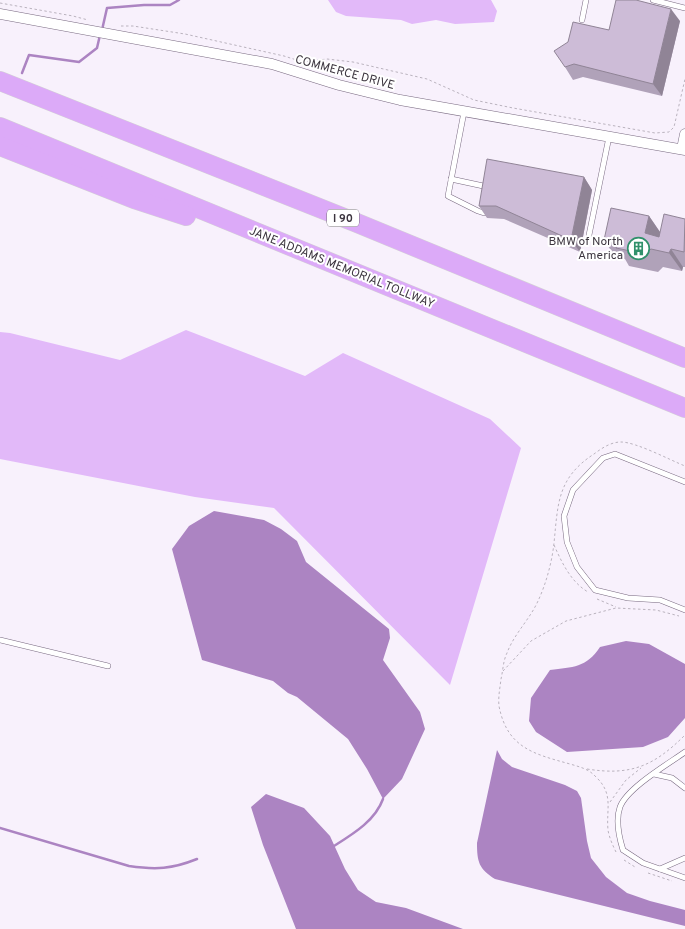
<svg xmlns="http://www.w3.org/2000/svg" width="685" height="929" font-family="Overpass,sans-serif">
<rect width="100%" height="100%" fill="#f8f1fc"/>
<g fill="#e2b9f9">
<path d="M328 0H491L497 11 494 22 455 24 436 20 412 24 401 20 346 16 336 12Z"/>
<path d="M186 330 305 376 343 353 490 419 521 448 450 685 274 508 195 497 0 459V332L10 333 120 360Z"/>
</g>
<g fill="#ac84c2">
<path d="M214 511 264 520 281 529 297 541 306 562 389 629 390 638 383 660 420 712 425 729 402 779 383 799 367 769 348 739 297 697 288 693 273 681 202 660 172 549 189 526Z"/>
<path d="M626 641 649 644 685 664V718L668 737 643 747 567 752 536 732 529 721 531 698 550 670C573 667 586 668 600 647Z"/>
<path d="M497 750 502 759 512 767 565 785 577 791 581 798 587 841 591 858 606 877 627 893 650 901 685 910V926L495 879C479 869 477 862 477 843Z"/>
<path d="M266 794 304 808 330 836 345 869 358 890 376 902 406 908 463 929H296L263 845 251 807Z"/>
</g>
<g fill="none" stroke-linecap="round" stroke-linejoin="round">
<g stroke="#ac84c2" stroke-width="2.5">
<path d="M102 30 107 8 144 5H170L179 0"/>
<path d="M22 73 29 55 79 62 97 48 100 35"/>
<path d="M0 828 129 866C156 870 172 869 197 859"/>
<path d="M334 846C353 834 375 821 383 799"/>
</g>
<defs>
<g id="service">
<path d="M653 0 685 8"/>
<path d="M582 20 586 0"/>
<path d="M464 112 448 196 478 211 484 213"/>
<path d="M451 179 488 187"/>
<path d="M589 235 609 137"/>
<path d="M685 482 615 454 603 458 573 490 564 516 567 542 577 567 595 590 628 598 660 600 685 610"/>
<path d="M0 640 108 666"/>
<path d="M685 752C668 764 627 788 620 807 615 821 619 837 623 850L643 863 685 878"/>
<path d="M654 774 672 778 685 788"/>
<path d="M660 869 685 858"/>
</g>
<g id="minor">
<path d="M0 14 272 64 339 85 400 100 685 150"/>
<path d="M682 149 685 134"/>
</g>
<g id="motorway">
<path d="M0 81 357 223 685 358"/>
<path d="M0 127 685 408"/>
<path d="M0 146 134 199 186 216"/>
</g>
</defs>
<use href="#service" stroke="#786980" stroke-width="6"/>
<use href="#minor" stroke="#786980" stroke-width="11"/>
<use href="#motorway" stroke="#d4d3d5" stroke-width="20"/>
<g stroke="#bab3be" stroke-width="1" stroke-dasharray="2.5 2.5" stroke-linecap="butt">
<path d="M0 3 73 16 88 20"/>
<path d="M121 26H133L185 34 284 56 303 62 327 59 353 62 427 79 474 100 513 108 655 133 669 132 674 127 685 79"/>
<path d="M554 545C562 563 571 582 588 592"/>
<path d="M597 599 616 607"/>
<path d="M503 671 531 641 566 621 616 608 656 610 679 616"/>
<path d="M587 769C631 776 654 766 685 735"/>
<path d="M610 802 626 780 641 768"/>
<path d="M616 852C613 846 609 837 608 830 606 809 614 794 596 777 589 769 580 767 570 764 534 754 507 748 499 706 498 697 500 688 501 679 503 671 503 661 507 653 514 634 530 619 538 601 546 584 552 562 554 543 558 504 557 478 594 454 602 448 611 442 621 442 636 442 670 460 685 466"/>
<path d="M624 860 635 867"/>
<path d="M648 873 672 881"/>
</g>
<use href="#service" stroke="#fff" stroke-width="5"/>
<use href="#minor" stroke="#fff" stroke-width="10"/>
<use href="#motorway" stroke="#dcaaf8" stroke-width="19"/>
</g>
<g fill="#b0a2b9">
<path d="M680 21 662 96 583 77 573 80 565 67 609 30Z"/>
<path d="M584 177 592 190 580 252 504 219 487 218 479 206Z"/>
<path d="M649 216 660 232 685 219V267H683L682 271 663 267 658 272 629 266 625 259 616 258 604 240Z"/>
</g>
<g fill="#908496">
<path d="M671 9 680 21 662 96 653 84Z"/>
<path d="M584 177 592 190 580 252 571 240Z"/>
<path d="M649 216 662 235 658 251 645 233Z"/>
<path d="M671 249 683 267 682 271 669 253Z"/>
</g>
<g fill="#cdbcd7" stroke="#908496">
<path d="M616 0H636L671 9 653 84 574 64 565 67 554 51 568 42 573 22 609 30Z"/>
<path d="M487 159 584 177 571 240 496 206H479Z"/>
<path d="M611 208 649 216 645 233 659 237 664 214 685 219 684 252 671 249 669 253 651 249 645 254 616 248 618 242 604 240Z"/>
</g>
<defs>
<symbol id="building-ring" viewBox="-11 -11 22 22"><circle r="9.5" fill="#fff" stroke="#30916b" stroke-width="1.5"/><path d="M-4-6H4V6H1V3H-1V6H-4ZM-2.5-4.3h1.7v1.8h-1.7ZM.8-4.3h1.7v1.8H.8ZM-2.5-1h1.7V.8h-1.7ZM.8-1h1.7V.8H.8Z" fill="#30916b"/></symbol>
</defs>
<g fill-rule="evenodd">
<use href="#building-ring" x="626" y="236" width="25" height="25"/>
</g>
<g text-anchor="middle" stroke-width="4" stroke-linejoin="round" paint-order="stroke">
<rect fill="#fff" stroke="#767279" stroke-width="1" x="327" y="209.5" width="32" height="17" rx="4"/>
<g font-size="11" font-weight="bold" fill="#3c353f">
<text x="343" y="222">I 90</text>
</g>
<g font-size="12" fill="#3c353f" stroke="#fff">
<text transform="translate(345 72) rotate(15)" y="4">COMMERCE DRIVE</text>
<text transform="translate(342 267) rotate(22)" y="4">JANE ADDAMS MEMORIAL TOLLWAY</text>
</g>
<g font-size="12" fill="#3c353f" stroke="#fff" text-anchor="end">
<text x="623" y="245">BMW of North<tspan x="623" dy="14">America</tspan></text>
</g>
</g>
</svg>
